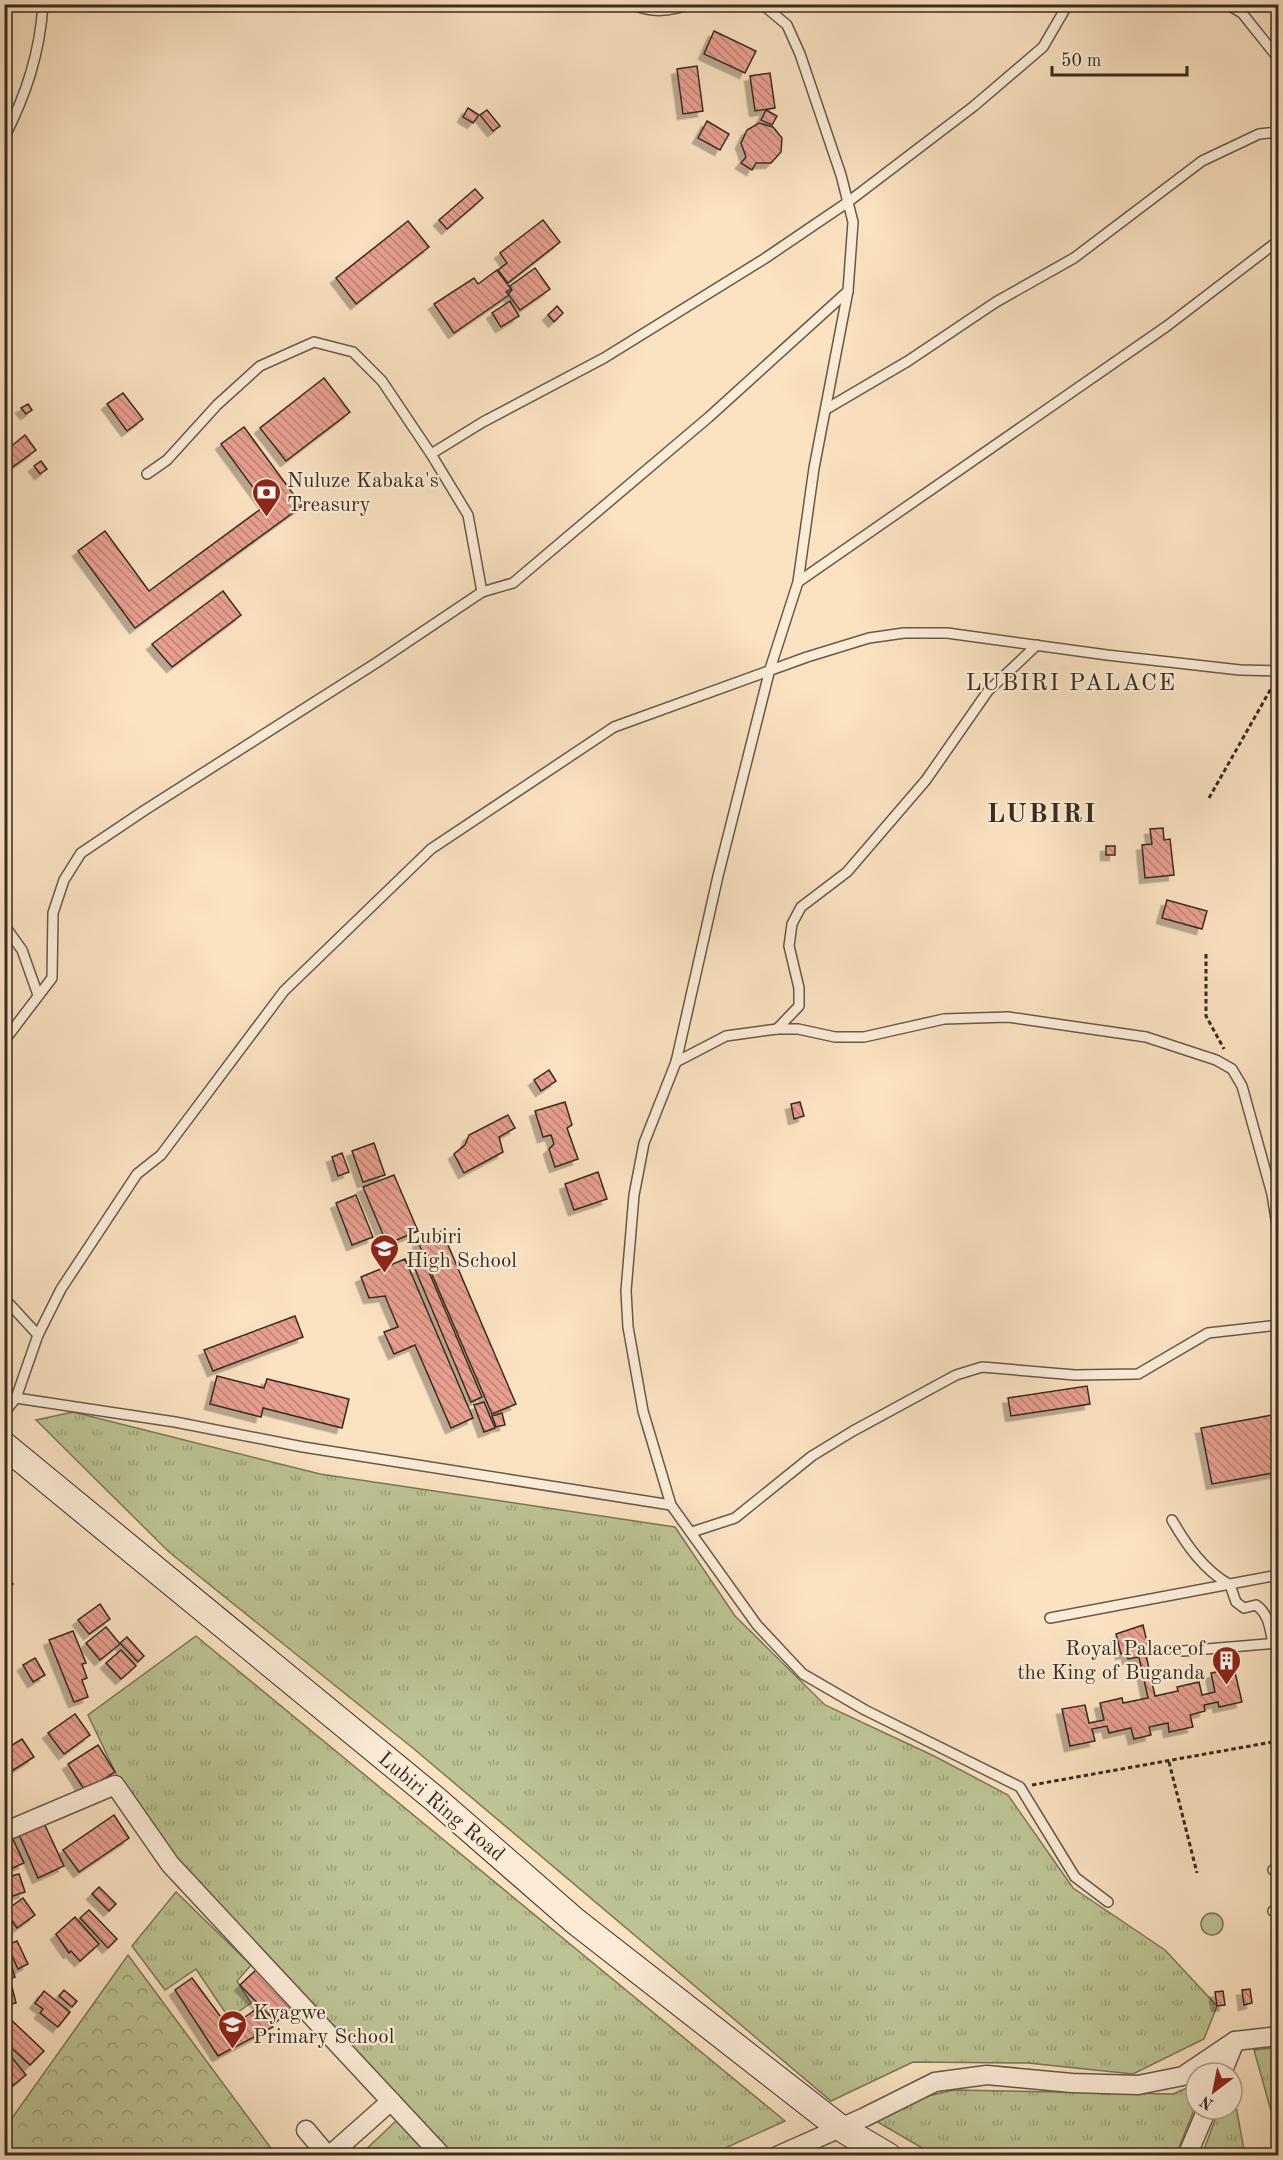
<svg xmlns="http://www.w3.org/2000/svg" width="1283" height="2160" font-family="'Old Standard TT',serif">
<defs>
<pattern id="grass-tufts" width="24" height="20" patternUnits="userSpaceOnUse" patternTransform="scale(1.5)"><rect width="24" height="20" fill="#bdc393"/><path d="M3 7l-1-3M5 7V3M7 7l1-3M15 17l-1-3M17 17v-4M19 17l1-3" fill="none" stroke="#9a9f78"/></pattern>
<pattern id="forest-crowns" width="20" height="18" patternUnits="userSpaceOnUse" patternTransform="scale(1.5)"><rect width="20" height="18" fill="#bdc393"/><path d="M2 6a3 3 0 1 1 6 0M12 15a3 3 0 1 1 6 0" fill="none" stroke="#9a9f78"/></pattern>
<pattern id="building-back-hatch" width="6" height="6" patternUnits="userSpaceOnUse" patternTransform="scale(1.5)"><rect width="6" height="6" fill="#e99f90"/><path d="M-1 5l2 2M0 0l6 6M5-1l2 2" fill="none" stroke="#be8275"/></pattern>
<filter id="shadow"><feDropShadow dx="-5.5" dy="5.5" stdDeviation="0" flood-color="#0004"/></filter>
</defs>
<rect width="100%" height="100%" fill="#fbe2c1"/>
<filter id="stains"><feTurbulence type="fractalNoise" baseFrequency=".00333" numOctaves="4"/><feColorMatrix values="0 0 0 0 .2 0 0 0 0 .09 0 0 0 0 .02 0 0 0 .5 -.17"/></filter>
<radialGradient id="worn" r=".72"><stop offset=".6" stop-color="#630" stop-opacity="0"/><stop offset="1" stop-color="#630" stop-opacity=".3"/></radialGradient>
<g fill="url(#grass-tufts)" stroke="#7a775a" stroke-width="1.5">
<path d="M73 1412 320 1474 675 1527 735 1616 825 1705 934 1756 1008 1795 1073 1888 1165 1950 1217 2006 1204 2039 1133 2074 1028 2063 913 2062 831 2101 414 1749 169 1552 36 1420Z"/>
<path d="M196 1636 785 2121 710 2155H445L262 1962 128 1799 88 1715Z"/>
<path d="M176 1892 251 1965 237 1981 251 2003 229 2018 196 1969 165 1990 132 1946Z"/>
<circle cx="1212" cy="1924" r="11"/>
<path d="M1278 2047V2136L1254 2050Z"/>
<path d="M1196 2084V2105L1176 2155H934L876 2121 915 2099 954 2090 1173 2094Z"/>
<path d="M1232 2085 1245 2155H1202L1219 2109H1232Z"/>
<path d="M397 2120 431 2156H359Z"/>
</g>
<path fill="url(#forest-crowns)" stroke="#7a775a" stroke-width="1.5" d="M128 1955 276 2155H5V2128Z"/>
<g fill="url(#building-back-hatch)" stroke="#372b21" stroke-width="1.5" filter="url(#shadow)">
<path d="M714 31 756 51 745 73 704 54Z"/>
<path d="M697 66 703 111 683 114 677 69Z"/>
<path d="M770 73 775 108 755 111 750 76Z"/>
<path d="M468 108 479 115 473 123 463 117Z"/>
<path d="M487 110 500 126 493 131 480 115Z"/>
<path d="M766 110 777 116 772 125 761 120Z"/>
<path d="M707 121 729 134 720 150 698 138Z"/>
<path d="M759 123 773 127 782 138 781 152 771 163H756L752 170 741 163 746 157 741 143 747 130Z"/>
<path d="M475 189 483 198 447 229 439 220Z"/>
<path d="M543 220 560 242 508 283 498 270 507 263 500 253Z"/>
<path d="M408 221 429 247 356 304 336 278Z"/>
<path d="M535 268 550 289 520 310 508 294 512 290 510 286Z"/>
<path d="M497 270 511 289 506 292 509 295 454 333 434 304 474 278 478 284Z"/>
<path d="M510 301 519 316 501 327 492 313Z"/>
<path d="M557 306 563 313 554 322 548 315Z"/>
<path d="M324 378 350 412 286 461 260 428Z"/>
<path d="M123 393 143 419 127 431 107 404Z"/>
<path d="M28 404 32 410 26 414 21 408Z"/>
<path d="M244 427 302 506 135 628 78 551 105 531 149 591 266 505 221 444Z"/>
<path d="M25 435 36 450 10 469 4 462V452Z"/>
<path d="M41 461 47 469 40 474 34 466Z"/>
<path d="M223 591 241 615 172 667 152 644Z"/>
<path d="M1163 828 1164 840 1170 839 1174 875 1145 878 1142 845 1152 844 1150 829Z"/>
<rect x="1106" y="846" width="9" height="9"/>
<path d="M1167 900 1207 911 1202 929 1162 918Z"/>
<path d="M549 1070 556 1081 541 1091 534 1080Z"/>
<path d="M565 1102 572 1125 567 1128 578 1159 555 1167 549 1149 554 1144 551 1135 543 1137 535 1111Z"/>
<path d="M800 1102 804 1116 794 1119 791 1104Z"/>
<path d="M508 1115 515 1128 499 1137 503 1152 464 1173 454 1154 465 1145 469 1135Z"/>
<path d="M374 1143 385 1175 363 1182 352 1151Z"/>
<path d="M342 1153 349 1172 338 1176 332 1157Z"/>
<path d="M598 1172 607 1199 574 1210 565 1184Z"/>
<path d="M394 1175 418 1231 387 1244 363 1187Z"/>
<path d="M356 1195 373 1237 352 1245 336 1203Z"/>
<path d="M442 1231 516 1404 492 1414 418 1242Z"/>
<path d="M405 1259 473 1418 451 1428 415 1345 394 1354 384 1332 398 1327 385 1296 369 1298 361 1277Z"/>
<path d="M426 1265 482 1397 471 1402 415 1269Z"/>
<path d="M295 1316 303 1337 213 1371 204 1350Z"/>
<path d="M217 1376 264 1388 267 1379 349 1399 342 1428 263 1408 261 1417 210 1404Z"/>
<path d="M1087 1386 1090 1404 1011 1416 1008 1398Z"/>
<path d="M484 1402 495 1428 484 1432 474 1405Z"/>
<path d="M502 1413 505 1425 496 1427 492 1416Z"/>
<path d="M1278 1414V1472L1212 1484 1201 1428Z"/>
<path d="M4 1576 13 1584 4 1593Z"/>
<path d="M100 1604 110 1619 89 1634 78 1620Z"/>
<path d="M1143 1625 1150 1655H1146L1155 1696 1178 1691 1177 1687 1199 1682 1202 1695 1215 1692 1211 1673 1234 1668 1242 1702 1219 1707 1218 1702 1204 1705 1205 1711 1190 1715 1193 1727 1169 1732 1168 1723 1149 1727 1151 1735 1134 1739 1131 1728 1109 1733 1107 1726 1092 1729 1095 1741 1070 1746 1062 1709 1085 1705 1089 1723 1104 1720 1100 1703 1122 1698 1123 1703 1148 1698 1139 1657 1128 1659 1127 1653 1121 1654 1116 1634Z"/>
<path d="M106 1627 120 1644 100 1660 86 1643Z"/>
<path d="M73 1631 86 1663 82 1664 87 1678 82 1680 88 1697 74 1702 49 1640Z"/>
<path d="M127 1637 144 1656 138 1662 120 1643Z"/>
<path d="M121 1650 136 1666 121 1679 106 1663Z"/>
<path d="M35 1658 45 1675 33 1682 23 1665Z"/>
<path d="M75 1714 90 1735 64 1754 48 1733Z"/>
<path d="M22 1739 34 1757 4 1776V1750Z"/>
<path d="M98 1745 115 1772 85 1791 68 1764Z"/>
<path d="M114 1815 129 1838 79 1872 63 1850Z"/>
<path d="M42 1819 64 1866 38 1878 17 1830Z"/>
<path d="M11 1835 24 1863 4 1872V1838Z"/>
<path d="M19 1874 25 1892 4 1899V1878Z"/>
<path d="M99 1887 116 1904 109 1911 92 1894Z"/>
<path d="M23 1898 35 1915 17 1928 5 1911Z"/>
<path d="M89 1910 117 1939 108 1948 80 1918Z"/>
<path d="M75 1917 99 1944 80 1961 71 1951 69 1953 56 1934Z"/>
<path d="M17 1941 28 1964 18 1969 7 1945Z"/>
<path d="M5 1944 15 1977 4 1981V1945Z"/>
<path d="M258 1968 292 2008 276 2022 240 1985Z"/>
<path d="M192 1978 229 2028 258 2008 273 2027 218 2056 175 1990Z"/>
<path d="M11 1983 16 2003 4 2006V1985Z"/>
<path d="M1250 1989 1252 2003 1244 2005 1242 1990Z"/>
<path d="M64 1990 77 2001 72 2007 59 1996Z"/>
<path d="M44 1991 70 2012 58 2027 40 2013 43 2009 35 2003Z"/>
<path d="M1223 1991 1225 2005 1217 2006 1215 1992Z"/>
<path d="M6 2015 44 2051 30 2065 4 2041Z"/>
<path d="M4 2048 26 2075 10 2088 4 2082Z"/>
</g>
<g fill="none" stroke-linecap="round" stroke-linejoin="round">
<defs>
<g id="lane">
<path d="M631 4C654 14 669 11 692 4"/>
<path d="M762 4 787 25 800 54 841 175 853 222 848 291 814 468 798 582 770 669 718 876 676 1062 644 1143 634 1195 626 1291 628 1327 643 1411 671 1505 757 1625 803 1674 865 1710 1020 1787 1075 1877 1108 1902"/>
<path d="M1227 4 1242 13 1278 58"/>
<path d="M4 138C26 95 40 53 43 4"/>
<path d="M828 408 908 361 996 302 1074 258 1202 161 1259 134 1278 132"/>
<path d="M431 454 483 422 604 358 764 259 848 202 974 106 1043 47 1068 4"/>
<path d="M147 474 167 460 217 405 260 366 314 342 353 352 382 381 431 454 468 515 482 592"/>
<path d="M798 582 1167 326 1278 241"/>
<path d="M4 925 22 950 38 995"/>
<path d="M777 1029 799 1006V988L789 946 792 924 801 907 847 872 926 780 988 691 1037 645"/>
<path d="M4 1041 52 978 53 913 64 880 81 853 145 810 376 663 482 592 513 583 709 417 848 291"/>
<path d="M676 1062 726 1036 777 1029H798L835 1037H864L944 1019 1008 1017 1146 1037 1216 1060 1232 1069 1242 1086 1272 1194 1278 1232"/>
<path d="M4 1298 38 1335"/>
<path d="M16 1398 175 1422 303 1447 671 1505"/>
<path d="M4 1413 16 1398 38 1335 61 1289 137 1174 161 1155 284 991 431 849 614 727 807 657 869 638 904 633H947L1107 655 1240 670 1278 671"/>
<path d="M1172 1520C1187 1546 1204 1570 1230 1585L1236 1602 1244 1608 1256 1605C1269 1614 1270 1629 1273 1644"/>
<path d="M692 1532 735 1518 812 1456 853 1431 956 1375 982 1367 1075 1375 1138 1374 1208 1333 1278 1325"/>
<path d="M1050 1618 1278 1575"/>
<path d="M1183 1651 1277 1643"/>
<path d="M1273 1870 1278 1866"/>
<path d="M1273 1911H1278"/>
</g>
<g id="street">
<path d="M4 1832 115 1785 170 1864 442 2156"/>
<path d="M1222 2073 1235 2041"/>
<path d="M306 2130 328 2156"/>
<path d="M329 2156 391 2101"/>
<path d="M777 2156 865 2117 935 2082 987 2075 1072 2083 1138 2085 1183 2076 1235 2041 1278 2036"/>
<path d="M1187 2156 1207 2109"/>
</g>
<path id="secondary" d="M4 1445 435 1799 575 1921 839 2127 888 2156"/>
</defs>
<use href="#lane" stroke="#685949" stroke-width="12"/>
<use href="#street" stroke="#685949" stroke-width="21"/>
<use href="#secondary" stroke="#372b21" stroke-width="28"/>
<g stroke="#372b21" stroke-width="3" stroke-dasharray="4.5 3" stroke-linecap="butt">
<path d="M1209 798 1273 685"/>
<path d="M1206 954V1016L1224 1049"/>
<path d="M1169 1762 1197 1873"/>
<path d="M1032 1785 1278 1741"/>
</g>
<use href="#lane" stroke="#fcecd7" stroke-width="9"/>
<use href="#street" stroke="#fcecd7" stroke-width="18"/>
<use href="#secondary" stroke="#fcecd7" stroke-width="26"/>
</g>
<defs>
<symbol id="bank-pin" viewBox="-11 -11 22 30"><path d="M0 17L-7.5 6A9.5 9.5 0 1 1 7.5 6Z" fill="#8f2418" stroke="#fcecd7"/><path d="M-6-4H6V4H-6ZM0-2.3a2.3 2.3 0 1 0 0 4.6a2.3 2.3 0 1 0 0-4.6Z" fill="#fff"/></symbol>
<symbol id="school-pin" viewBox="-11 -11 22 30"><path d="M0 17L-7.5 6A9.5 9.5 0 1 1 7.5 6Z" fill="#8f2418" stroke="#fcecd7"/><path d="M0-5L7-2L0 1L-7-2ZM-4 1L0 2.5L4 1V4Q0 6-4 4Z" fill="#fff"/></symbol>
<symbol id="building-pin" viewBox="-11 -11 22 30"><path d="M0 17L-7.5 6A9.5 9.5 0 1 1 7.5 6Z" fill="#8f2418" stroke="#fcecd7"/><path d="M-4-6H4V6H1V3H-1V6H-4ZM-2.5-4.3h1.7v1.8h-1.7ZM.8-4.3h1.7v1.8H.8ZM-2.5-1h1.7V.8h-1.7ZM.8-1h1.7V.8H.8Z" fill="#fff"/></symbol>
</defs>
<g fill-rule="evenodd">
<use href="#bank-pin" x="250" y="476" width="33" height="45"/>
<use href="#school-pin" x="368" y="1232" width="33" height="45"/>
<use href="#building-pin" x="1210" y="1644" width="33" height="45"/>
<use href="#school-pin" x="216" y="2008" width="33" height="45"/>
</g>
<g text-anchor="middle" stroke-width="4.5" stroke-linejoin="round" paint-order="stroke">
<g font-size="21" fill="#372b21" stroke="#fcecd7" text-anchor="start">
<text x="287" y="487">Nuluze Kabaka's<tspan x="287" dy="24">Treasury</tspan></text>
<text x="406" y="1243">Lubiri<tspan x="406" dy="24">High School</tspan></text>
<text x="1205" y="1655" text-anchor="end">Royal Palace of<tspan x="1205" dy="24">the King of Buganda</tspan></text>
<text x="253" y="2019">Kyagwe<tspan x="253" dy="24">Primary School</tspan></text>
</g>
<g font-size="21" fill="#372b21" stroke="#fcecd7">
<text transform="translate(442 1806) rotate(40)" y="7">Lubiri Ring Road</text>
</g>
<g font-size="24" letter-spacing="1.5" fill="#372b21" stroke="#fcecd7">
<text x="1071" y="690">LUBIRI PALACE</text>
</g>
<g font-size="27" font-weight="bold" letter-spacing="1.5" fill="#372b21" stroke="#fcecd7">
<text x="1042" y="822">LUBIRI</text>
</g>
</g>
<rect width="1283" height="2160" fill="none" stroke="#fbe2c1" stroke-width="24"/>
<rect x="6" y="6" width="1271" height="2148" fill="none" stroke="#372b21" stroke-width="3"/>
<rect x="12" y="12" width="1259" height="2136" fill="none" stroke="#372b21" stroke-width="1.5"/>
<g transform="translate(1214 2091) rotate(212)"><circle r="28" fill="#fcecd7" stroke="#ad9f8e" stroke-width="1.5"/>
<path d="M0-4.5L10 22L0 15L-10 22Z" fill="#8f2418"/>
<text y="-9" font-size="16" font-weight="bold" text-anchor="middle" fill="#372b21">N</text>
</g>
<path d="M1052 66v9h135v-9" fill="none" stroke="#372b21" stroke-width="3"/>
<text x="1061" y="66" font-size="18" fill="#372b21" stroke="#fcecd7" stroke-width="4.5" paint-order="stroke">50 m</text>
<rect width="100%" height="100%" filter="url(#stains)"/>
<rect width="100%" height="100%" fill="url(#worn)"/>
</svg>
